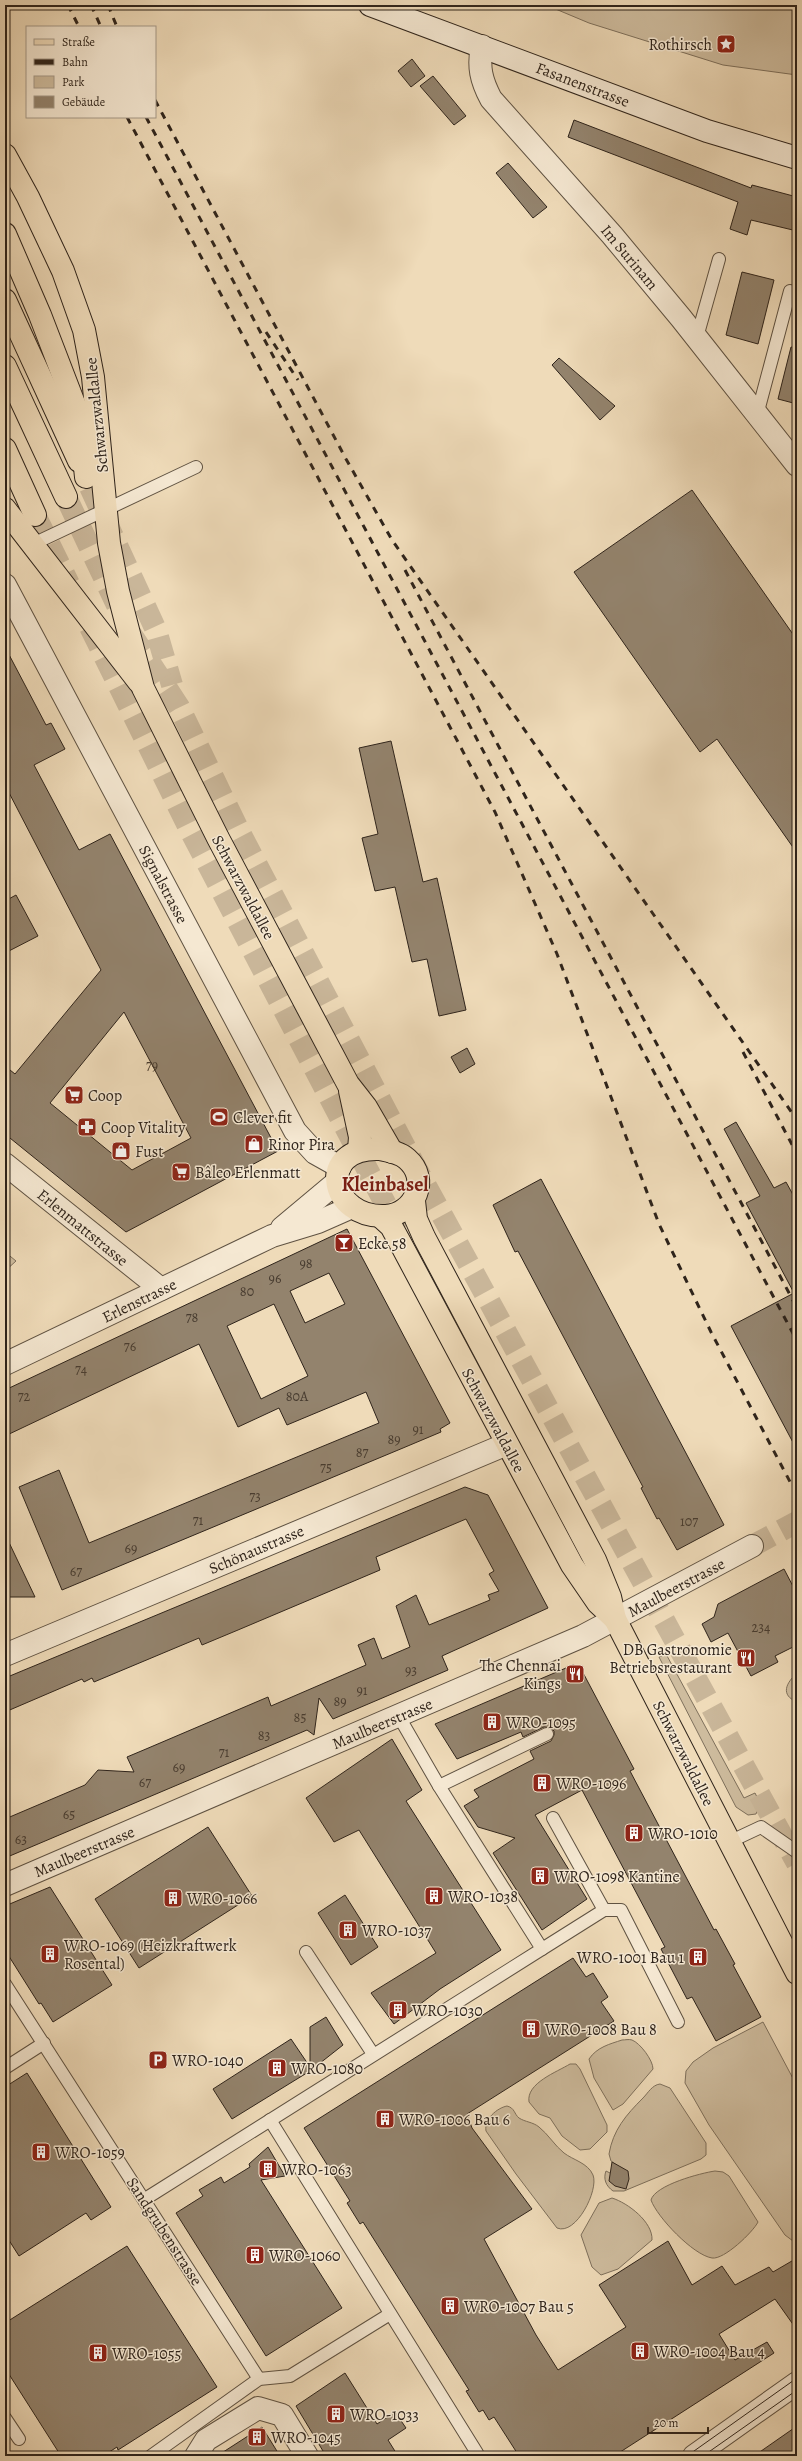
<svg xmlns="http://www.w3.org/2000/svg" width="802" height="2461" font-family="Alegreya,serif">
<rect width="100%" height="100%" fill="#efdbb9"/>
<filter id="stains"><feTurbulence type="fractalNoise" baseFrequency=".005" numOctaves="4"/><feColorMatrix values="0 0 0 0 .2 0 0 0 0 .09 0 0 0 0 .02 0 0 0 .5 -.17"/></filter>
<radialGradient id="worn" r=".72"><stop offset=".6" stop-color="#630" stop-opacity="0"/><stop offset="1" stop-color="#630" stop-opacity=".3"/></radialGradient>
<g fill="#cebc9e" stroke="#7e705c">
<path d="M546 5H797V75L723 65 589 23Z"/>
<path d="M5 1252 16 1261 5 1271Z"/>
<path d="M666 1654 744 1798 755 1793 760 1803 756 1814 748 1815 736 1807 659 1657Z"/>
<path d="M797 1673V1702C780 1695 786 1683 797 1673Z"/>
<path d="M763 2022 797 2086V2244L785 2235 709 2125 685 2083 686 2071 693 2062 713 2048Z"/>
<path d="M622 2040C625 2040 629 2039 632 2040 640 2043 653 2060 653 2069L623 2104 613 2110 594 2078 589 2059C597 2047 610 2044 622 2040Z"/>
<path d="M570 2064H576L580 2069 607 2125V2132L590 2149 580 2150 562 2136 550 2118 539 2114 529 2102C526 2083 557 2072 570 2064Z"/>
<path d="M660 2084 670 2088 706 2143V2155L701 2159 624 2191H613C606 2186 603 2179 606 2171L610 2173 619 2167 611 2161 609 2154C613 2130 626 2115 643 2098 648 2093 652 2085 660 2084Z"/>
<path d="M507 2106C515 2108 514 2114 519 2118 525 2122 533 2122 539 2127 548 2134 555 2146 564 2153 573 2160 588 2163 593 2175 599 2190 576 2236 557 2228L516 2174 486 2131C484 2119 497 2108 507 2106Z"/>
<path d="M715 2171 723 2172 729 2176 758 2222C753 2232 724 2260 712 2258 693 2255 657 2217 651 2200 655 2185 701 2173 715 2171Z"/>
<path d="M612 2198C628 2203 653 2222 652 2240L618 2269 601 2275 592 2267 581 2235 599 2203Z"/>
</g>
<g fill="#93836d" stroke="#2f241b" fill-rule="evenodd">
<path d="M412 59 425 76 411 87 398 71Z"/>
<path d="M433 76 466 116 454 125 420 86Z"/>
<path d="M574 120 751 188 752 185 797 197V231L751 220 747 235 730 229 738 202 568 137Z"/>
<path d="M508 163 547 207 533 218 496 173Z"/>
<path d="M742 272 774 280 758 344 726 335Z"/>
<path d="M791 347 797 348V404L778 399Z"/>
<path d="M559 358 615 406 600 420 552 365Z"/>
<path d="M692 490 797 640V853L717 739 700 752 574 572Z"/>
<path d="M5 647 46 725 51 723 65 749 34 765 79 850 110 834 278 1151 126 1232 5 1134V1066L15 1074 101 970 5 785ZM124 1012 191 1138 132 1170 50 1103Z"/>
<path d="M391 741 423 882 437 878 466 1010 439 1016 427 959 412 962 395 887 375 891 362 838 378 834 359 748Z"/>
<path d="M16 895 38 936 5 953V901Z"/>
<path d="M467 1048 475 1064 460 1073 451 1057Z"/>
<path d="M736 1122 774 1188 786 1182 797 1202V1450L731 1326 794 1293 746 1203 760 1196 724 1129Z"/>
<path d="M541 1179 724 1525 677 1550 659 1518 657 1519 641 1488 643 1487 518 1251 515 1252 493 1205Z"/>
<path d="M347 1229 450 1423 440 1429 441 1432 403 1448 62 1590 19 1487 59 1470 89 1543 379 1423 366 1392 287 1425 279 1408 238 1427 199 1344 5 1436V1390ZM329 1273 345 1304 305 1323 290 1291ZM274 1304 308 1376 261 1399 227 1326Z"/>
<path d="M465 1487 488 1495 548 1608 442 1656 448 1670 333 1719 319 1698 314 1735 307 1730 5 1858V1819L85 1785 98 1770 134 1772 127 1757 146 1749 268 1697 271 1706 366 1665 358 1645 374 1638 382 1659 410 1647 396 1606 416 1595 429 1625 490 1600 488 1595 499 1591 489 1574 494 1571 466 1519 376 1557 380 1570 238 1630 202 1645 199 1638 94 1682 92 1678 84 1682 82 1679 5 1712V1678Z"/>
<path d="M5 1534 35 1597H5Z"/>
<path d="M784 1569 797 1594V1645L775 1656 778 1662 751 1676 728 1633 711 1642 702 1624 714 1617 718 1604Z"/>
<path d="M573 1665 580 1667 634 1769 630 1771 714 1930 716 1929 735 1964 733 1965 761 2017 716 2041 692 1997 687 1999 661 1949 665 1947 582 1790 535 1815 587 1899 542 1930 493 1853 515 1838 478 1827 464 1806 479 1797 474 1790 534 1759 530 1751 551 1741 554 1735V1731L551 1728 544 1727 523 1737 521 1732 457 1759 435 1724Z"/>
<path d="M392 1739 422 1790 406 1801 501 1950 440 1989 394 2024 371 1993 436 1953 359 1830 334 1842 306 1798Z"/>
<path d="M208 1827 252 1896 139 1968 95 1899Z"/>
<path d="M50 1887 112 1985 53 2022 41 2003 39 2004 5 1950V1906Z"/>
<path d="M345 1895 378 1947 351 1965 318 1913Z"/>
<path d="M573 1958 586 1977 593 1973 608 1997 601 2002 614 2021 467 2114 472 2128 532 2209 484 2239 536 2335 558 2370 626 2327 599 2285 668 2241 692 2285 722 2266 735 2285 769 2267 773 2272 797 2258V2330L775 2299 719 2334 735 2360 767 2342 774 2353 614 2456H519L494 2417 489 2420 483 2410 479 2412 466 2391 469 2390 363 2222 360 2224 347 2203 350 2201 304 2128Z"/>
<path d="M326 2017 343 2045 310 2071 232 2119 213 2089 291 2039 310 2067V2027Z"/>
<path d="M27 2073 111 2207 91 2220 86 2213 19 2256 5 2234V2087Z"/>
<path d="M268 2147 285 2176 261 2180 342 2308 266 2356 176 2213 203 2196 199 2190 221 2177 224 2183 250 2167 249 2164Z"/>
<path d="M612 2162 628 2171 629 2179 626 2189 615 2186 609 2181Z"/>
<path d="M127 2246 217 2387 118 2450 117 2447 103 2456H61L5 2368V2323Z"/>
<path d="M345 2373 377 2424 395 2412 406 2428 388 2440 398 2456H326L296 2406Z"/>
<path d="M797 2426V2456H754Z"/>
<path d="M262 2427 280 2456H217Z"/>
</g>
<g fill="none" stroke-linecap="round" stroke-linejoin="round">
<path stroke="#c9b699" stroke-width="22" stroke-dasharray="22 11" stroke-linecap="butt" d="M752 1546 797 1522"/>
<g stroke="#c9b699" stroke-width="22" stroke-dasharray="22 11" stroke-linecap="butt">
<path d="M90 487 156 630 172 685"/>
<path d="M66 497 117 605"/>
<path d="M35 515 69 584"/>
<path d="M90 627 191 832 399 1230"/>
<path d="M131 634 179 707 240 833 415 1166 797 1863"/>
</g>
<defs>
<g id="service">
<path d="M697 337 719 259"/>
<path d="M757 415 790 291"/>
<path d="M31 545 196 467"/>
<path d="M439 1786 547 1734"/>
<path d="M729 1842 761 1827 797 1852"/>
<path d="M604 1910H621L678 2022"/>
<path d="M542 1949 604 1910 553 1818"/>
<path d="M306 1952 373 2054"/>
<path d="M5 1984 259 2379"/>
<path d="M5 2068 44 2043"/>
<path d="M270 2120 477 2453"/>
<path d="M145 2199 542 1949 439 1786 398 1715"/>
<path d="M5 2418 19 2439"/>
<path d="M151 2456 259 2379 290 2376 390 2314"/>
</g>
<g id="minor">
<path d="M482 46C478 67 481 80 491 99L612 235 681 318 797 465"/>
<path d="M5 585 295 1131 315 1153 340 1167"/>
<path d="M5 1164 161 1289"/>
<path d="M282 1228 337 1182"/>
<path d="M5 1364 272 1236 318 1222 352 1207"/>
<path d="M5 1885 583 1636 752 1546"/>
<path d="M196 2456 206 2440 258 2408 282 2415 307 2456"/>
<path d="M694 2456 797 2383"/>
</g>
<path id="tertiary" d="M5 1655 507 1444"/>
<path id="secondary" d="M370 5 707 131 797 158"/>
<g id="primary">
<path d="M5 155 28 197 63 271 84 330 93 377 109 543 118 591 143 688 218 838 348 1084 366 1107 392 1152"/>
<path d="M5 509 139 682"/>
<path d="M350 1091 360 1137 359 1150"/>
<path d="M379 1149C389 1151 399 1152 407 1159 430 1179 415 1214 386 1216 329 1219 316 1147 379 1149Z"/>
<path d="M414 1201 416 1219 424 1237 595 1560 610 1597 615 1619 797 1973"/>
<path d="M380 1216 391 1226 403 1248 572 1565 598 1603 615 1619"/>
</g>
<g id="motorway">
<path d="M5 234 40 315 80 419 86 477"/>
<path d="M5 300 79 461"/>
<path d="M5 366 66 497"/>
<path d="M5 449 35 515"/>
</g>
</defs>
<use href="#service" stroke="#5f5242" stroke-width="14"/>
<use href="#minor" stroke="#5f5242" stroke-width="24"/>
<use href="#tertiary" stroke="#5f5242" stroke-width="24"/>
<use href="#secondary" stroke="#2f241b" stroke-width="24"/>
<use href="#primary" stroke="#2f241b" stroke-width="24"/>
<use href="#motorway" stroke="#2f241b" stroke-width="24"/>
<use href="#service" stroke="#f5e8d2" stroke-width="12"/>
<use href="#minor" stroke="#f5e8d2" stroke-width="22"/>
<use href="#tertiary" stroke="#f5e8d2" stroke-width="22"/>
<use href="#secondary" stroke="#f5e8d2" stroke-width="22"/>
<use href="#primary" stroke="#efdbb9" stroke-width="22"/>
<use href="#motorway" stroke="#efdbb9" stroke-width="22"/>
<g stroke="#2f241b" stroke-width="1">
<path d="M687 2456 797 2378"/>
<path d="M703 2456 797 2390"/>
</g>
<g stroke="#2f241b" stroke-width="3" stroke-dasharray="7 7" stroke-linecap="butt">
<path d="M68 5 79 27"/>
<path d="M91 5 101 27"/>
<path d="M108 5 117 27"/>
<path d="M155 100 346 459 392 540 797 1120"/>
<path d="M127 117 495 812 557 954 659 1224 711 1332 797 1495"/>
<path d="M146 117 797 1341"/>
<path d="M266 332 298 380"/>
<path d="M405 570 797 1308"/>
<path d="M743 1052 797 1154"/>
</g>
</g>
<defs>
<symbol id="sight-square" viewBox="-11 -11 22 22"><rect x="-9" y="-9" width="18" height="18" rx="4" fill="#8f2418" stroke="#f5e8d2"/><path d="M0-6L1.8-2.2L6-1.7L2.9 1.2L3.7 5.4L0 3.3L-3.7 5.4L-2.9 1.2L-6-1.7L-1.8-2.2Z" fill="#fff"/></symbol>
<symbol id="supermarket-square" viewBox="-11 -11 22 22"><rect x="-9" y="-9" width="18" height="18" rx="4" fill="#8f2418" stroke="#f5e8d2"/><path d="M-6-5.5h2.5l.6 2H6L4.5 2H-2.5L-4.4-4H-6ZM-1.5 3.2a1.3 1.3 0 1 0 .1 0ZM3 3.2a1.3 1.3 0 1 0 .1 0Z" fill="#fff"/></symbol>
<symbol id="stadium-square" viewBox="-11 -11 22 22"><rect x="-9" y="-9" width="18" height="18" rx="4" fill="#8f2418" stroke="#f5e8d2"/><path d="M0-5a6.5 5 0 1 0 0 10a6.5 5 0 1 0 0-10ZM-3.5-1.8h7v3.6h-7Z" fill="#fff"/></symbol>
<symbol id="pharmacy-square" viewBox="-11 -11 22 22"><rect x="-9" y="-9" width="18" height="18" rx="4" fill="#8f2418" stroke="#f5e8d2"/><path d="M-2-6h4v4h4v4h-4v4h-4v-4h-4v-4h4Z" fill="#fff"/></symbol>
<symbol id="shop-square" viewBox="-11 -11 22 22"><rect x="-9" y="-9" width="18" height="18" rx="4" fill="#8f2418" stroke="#f5e8d2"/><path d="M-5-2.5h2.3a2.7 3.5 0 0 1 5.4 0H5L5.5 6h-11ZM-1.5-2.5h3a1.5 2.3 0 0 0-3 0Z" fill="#fff"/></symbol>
<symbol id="bar-square" viewBox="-11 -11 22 22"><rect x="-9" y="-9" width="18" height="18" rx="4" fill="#8f2418" stroke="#f5e8d2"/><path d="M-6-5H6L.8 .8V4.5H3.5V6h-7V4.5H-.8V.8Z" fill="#fff"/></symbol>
<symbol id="restaurant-square" viewBox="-11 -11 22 22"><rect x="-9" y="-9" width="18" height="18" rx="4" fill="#8f2418" stroke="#f5e8d2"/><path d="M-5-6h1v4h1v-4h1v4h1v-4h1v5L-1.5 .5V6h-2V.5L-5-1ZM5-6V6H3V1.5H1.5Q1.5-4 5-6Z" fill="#fff"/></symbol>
<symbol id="building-square" viewBox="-11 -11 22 22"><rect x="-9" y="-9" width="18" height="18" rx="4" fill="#8f2418" stroke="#f5e8d2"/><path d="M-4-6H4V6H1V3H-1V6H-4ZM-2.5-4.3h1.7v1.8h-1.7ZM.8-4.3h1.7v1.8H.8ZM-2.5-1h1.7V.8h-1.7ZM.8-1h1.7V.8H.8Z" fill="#fff"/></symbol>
<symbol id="parking-square" viewBox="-11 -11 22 22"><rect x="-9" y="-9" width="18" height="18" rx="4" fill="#8f2418" stroke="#f5e8d2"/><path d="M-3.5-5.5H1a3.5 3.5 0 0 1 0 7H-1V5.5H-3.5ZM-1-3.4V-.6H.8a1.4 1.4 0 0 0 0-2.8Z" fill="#fff"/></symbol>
</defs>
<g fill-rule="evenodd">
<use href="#sight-square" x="715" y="33" width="22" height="22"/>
<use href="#supermarket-square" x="63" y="1084" width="22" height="22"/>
<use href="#stadium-square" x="208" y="1106" width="22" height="22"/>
<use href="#pharmacy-square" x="76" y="1116" width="22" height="22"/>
<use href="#shop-square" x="243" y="1133" width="22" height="22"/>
<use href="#shop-square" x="110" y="1140" width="22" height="22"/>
<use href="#supermarket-square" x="170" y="1161" width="22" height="22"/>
<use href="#bar-square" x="333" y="1232" width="22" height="22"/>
<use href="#restaurant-square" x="735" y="1647" width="22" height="22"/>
<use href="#restaurant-square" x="564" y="1663" width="22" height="22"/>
<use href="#building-square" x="481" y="1711" width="22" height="22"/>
<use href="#building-square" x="531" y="1772" width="22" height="22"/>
<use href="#building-square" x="623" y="1822" width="22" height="22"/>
<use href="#building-square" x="529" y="1865" width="22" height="22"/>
<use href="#building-square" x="423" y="1885" width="22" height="22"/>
<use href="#building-square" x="162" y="1887" width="22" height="22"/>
<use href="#building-square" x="337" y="1919" width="22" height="22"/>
<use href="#building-square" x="39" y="1943" width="22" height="22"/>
<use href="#building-square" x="687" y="1946" width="22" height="22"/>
<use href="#building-square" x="387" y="1999" width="22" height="22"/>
<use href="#building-square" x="520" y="2018" width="22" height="22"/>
<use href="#parking-square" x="147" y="2049" width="22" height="22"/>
<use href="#building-square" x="266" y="2057" width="22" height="22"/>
<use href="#building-square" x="374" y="2108" width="22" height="22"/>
<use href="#building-square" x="30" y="2141" width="22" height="22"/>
<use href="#building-square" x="257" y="2158" width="22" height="22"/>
<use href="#building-square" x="244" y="2244" width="22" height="22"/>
<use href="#building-square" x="439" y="2295" width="22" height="22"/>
<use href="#building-square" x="629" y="2340" width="22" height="22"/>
<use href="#building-square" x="87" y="2342" width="22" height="22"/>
<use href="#building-square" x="325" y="2403" width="22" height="22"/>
<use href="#building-square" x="246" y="2426" width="22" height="22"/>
</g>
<g text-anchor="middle" stroke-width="3" stroke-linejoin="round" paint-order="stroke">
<g font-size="14" fill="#483c30">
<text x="152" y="1070">79</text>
<text x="306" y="1268">98</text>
<text x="275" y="1283">96</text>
<text x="247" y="1296">80</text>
<text x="192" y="1322">78</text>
<text x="130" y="1351">76</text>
<text x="81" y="1374">74</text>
<text x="24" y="1401">72</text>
<text x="297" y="1401">80A</text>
<text x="418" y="1434">91</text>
<text x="394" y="1444">89</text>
<text x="362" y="1457">87</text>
<text x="326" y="1472">75</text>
<text x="255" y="1501">73</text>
<text x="198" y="1525">71</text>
<text x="689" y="1526">107</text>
<text x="131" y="1553">69</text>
<text x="76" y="1576">67</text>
<text x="761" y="1632">234</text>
<text x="411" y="1675">93</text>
<text x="362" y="1695">91</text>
<text x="340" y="1706">89</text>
<text x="300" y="1722">85</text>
<text x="264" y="1740">83</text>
<text x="224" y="1757">71</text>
<text x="179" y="1772">69</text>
<text x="145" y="1787">67</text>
<text x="69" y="1819">65</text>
<text x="21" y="1844">63</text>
</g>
<g font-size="16" fill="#2f241b" stroke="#f5e8d2" text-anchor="start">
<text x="712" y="50" text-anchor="end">Rothirsch</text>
<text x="88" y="1101">Coop</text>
<text x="233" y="1123">Clever fit</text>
<text x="101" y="1133">Coop Vitality</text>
<text x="268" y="1150">Rinor Pira</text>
<text x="135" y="1157">Fust</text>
<text x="195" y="1178">Bâleo Erlenmatt</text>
<text x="358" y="1249">Ecke 58</text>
<text x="732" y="1655" text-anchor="end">DB Gastronomie<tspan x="732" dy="18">Betriebsrestaurant</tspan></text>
<text x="561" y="1671" text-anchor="end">The Chennai<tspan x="561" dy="18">Kings</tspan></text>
<text x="506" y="1728">WRO-1095</text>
<text x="556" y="1789">WRO-1096</text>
<text x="648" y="1839">WRO-1010</text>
<text x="554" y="1882">WRO-1098 Kantine</text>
<text x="448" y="1902">WRO-1038</text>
<text x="187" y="1904">WRO-1066</text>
<text x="362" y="1936">WRO-1037</text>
<text x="64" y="1951">WRO-1069 (Heizkraftwerk<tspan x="64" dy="18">Rosental)</tspan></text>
<text x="684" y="1963" text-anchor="end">WRO-1001 Bau 1</text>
<text x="412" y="2016">WRO-1030</text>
<text x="545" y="2035">WRO-1008 Bau 8</text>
<text x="172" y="2066">WRO-1040</text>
<text x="291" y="2074">WRO-1080</text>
<text x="399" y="2125">WRO-1006 Bau 6</text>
<text x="55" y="2158">WRO-1059</text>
<text x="282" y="2175">WRO-1063</text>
<text x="269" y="2261">WRO-1060</text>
<text x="464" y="2312">WRO-1007 Bau 5</text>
<text x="654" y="2357">WRO-1004 Bau 4</text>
<text x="112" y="2359">WRO-1055</text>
<text x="350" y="2420">WRO-1033</text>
<text x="271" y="2443">WRO-1045</text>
</g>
<g font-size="16" fill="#2f241b" stroke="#f5e8d2">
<text transform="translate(583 84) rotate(21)" y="6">Fasanenstrasse</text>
<text transform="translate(630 257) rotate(50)" y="6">Im Surinam</text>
<text transform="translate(96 415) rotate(-96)" y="6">Schwarzwaldallee</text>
<text transform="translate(164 884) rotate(62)" y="6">Signalstrasse</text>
<text transform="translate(244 887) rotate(62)" y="6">Schwarzwaldallee</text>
<text transform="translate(83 1227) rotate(39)" y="6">Erlenmattstrasse</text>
<text transform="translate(139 1300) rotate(-26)" y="6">Erlenstrasse</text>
<text transform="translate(494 1420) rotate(62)" y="6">Schwarzwaldallee</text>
<text transform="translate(256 1549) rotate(-23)" y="6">Schönaustrasse</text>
<text transform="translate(676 1587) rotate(-28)" y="6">Maulbeerstrasse</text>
<text transform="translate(382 1723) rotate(-23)" y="6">Maulbeerstrasse</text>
<text transform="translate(684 1753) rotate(63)" y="6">Schwarzwaldallee</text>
<text transform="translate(84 1851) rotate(-23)" y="6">Maulbeerstrasse</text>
<text transform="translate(165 2231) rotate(57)" y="6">Sandgrubenstrasse</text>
</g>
<g font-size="20" font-weight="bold" fill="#7a1f14" stroke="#f5e8d2">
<text x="385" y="1191">Kleinbasel</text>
</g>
</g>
<rect width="802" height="2461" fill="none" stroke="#efdbb9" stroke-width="20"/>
<rect x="6" y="6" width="790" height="2449" fill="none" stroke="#2f241b" stroke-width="2"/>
<rect x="10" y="10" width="782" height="2441" fill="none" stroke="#2f241b"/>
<rect x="26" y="26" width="130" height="92" fill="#f5e8d2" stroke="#a69a89"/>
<rect x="34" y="39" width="20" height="6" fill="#efdbb9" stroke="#a69a89"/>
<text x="62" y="46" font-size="12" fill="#2f241b">Straße</text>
<rect x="34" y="59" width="20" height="6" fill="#2f241b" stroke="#a69a89"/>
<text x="62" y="66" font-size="12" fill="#2f241b">Bahn</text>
<rect x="34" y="76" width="20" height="12" fill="#cebc9e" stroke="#a69a89"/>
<text x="62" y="86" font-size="12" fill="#2f241b">Park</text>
<rect x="34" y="96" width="20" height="12" fill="#93836d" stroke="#a69a89"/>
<text x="62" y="106" font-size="12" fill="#2f241b">Gebäude</text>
<path d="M648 2427v6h60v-6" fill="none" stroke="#2f241b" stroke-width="2"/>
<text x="654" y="2427" font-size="12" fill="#2f241b" stroke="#f5e8d2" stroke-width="3" paint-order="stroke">20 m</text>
<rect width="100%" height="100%" filter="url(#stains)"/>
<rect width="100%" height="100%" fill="url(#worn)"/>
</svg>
